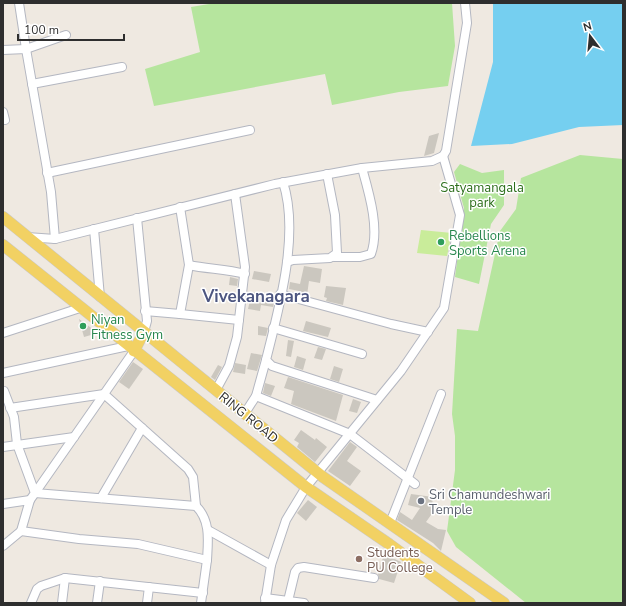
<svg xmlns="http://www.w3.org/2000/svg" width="626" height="606" font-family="'Nunito Sans',sans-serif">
<rect width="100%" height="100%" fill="#efe9e1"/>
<g fill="#b6e59e">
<path d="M215 3H452L455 46 448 86 399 92 332 105 325 74 154 106 145 69 200 52 191 7Z"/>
<path d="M580 155 623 159V603H526L456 547 447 531 455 470V436L452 414 457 329 478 331 500 231 516 209 521 178Z"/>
<path d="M460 164 482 173 504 170V205L491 224 479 284 455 277 464 208 454 172Z"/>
</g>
<path fill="#c9ec9a" d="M421 230 452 233 447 256 417 253Z"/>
<path fill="#75cff0" d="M493 3H623V125L579 127 512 144 471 146 493 62Z"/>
<g fill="#cbc7bf">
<path d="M439 133 434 153 424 156 429 136Z"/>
<path d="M304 266 322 269 320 283 309 281 307 295 298 293 299 291 289 289 290 282 300 284Z"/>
<path d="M254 271 271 274 269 282 252 279Z"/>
<path d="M230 277 238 279 237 286 229 285Z"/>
<path d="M326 286 346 288 343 305 326 301 327 298 324 297Z"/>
<path d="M252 292 261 293V298L275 300 273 307 261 305 260 311 248 309Z"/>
<path d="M79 319 98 333 84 337Z"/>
<path d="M306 321 331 328 328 337 303 331Z"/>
<path d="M258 326 268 328 266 336 258 335Z"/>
<path d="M288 340 294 341 291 357 286 356Z"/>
<path d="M318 347 326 349 322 360 314 358Z"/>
<path d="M251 353 262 355 257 371 247 369Z"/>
<path d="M297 356 306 359 303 370 294 367Z"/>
<path d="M133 362 143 369 129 389 119 382Z"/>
<path d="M235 363 246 365 245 374 233 372Z"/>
<path d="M218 365 222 367 215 380 211 377Z"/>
<path d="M334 366 343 369 339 382 330 379Z"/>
<path d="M288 377 343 395 336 421 291 404 294 391 284 388Z"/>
<path d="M265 383 275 386 271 396 263 393Z"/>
<path d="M353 399 361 402 357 413 349 411Z"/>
<path d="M301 430 315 440 316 438 327 447 315 462 297 447 299 443 294 440Z"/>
<path d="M350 442 357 447 347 461 361 471 350 486 328 471Z"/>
<path d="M411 494 433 497 431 515 426 522 438 529 446 530 441 551 433 543 397 520 400 512 412 520 420 508 408 505Z"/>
<path d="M308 500 317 507 306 521 297 513Z"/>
<path d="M384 554 401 562 394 583 379 579 378 574Z"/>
</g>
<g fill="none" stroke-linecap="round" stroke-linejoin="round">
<defs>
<g id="minor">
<path d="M19 3 26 49 66 35"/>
<path d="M3 50 26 49 51 192 55 239"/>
<path d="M32 84 122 67"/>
<path d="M3 112 5 120"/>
<path d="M47 173 250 130"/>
<path d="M283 182C300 234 279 308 266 360L272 366 377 400"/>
<path d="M137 218 147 321 144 332"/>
<path d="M94 229 100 297"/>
<path d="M27 237 55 239 275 184 362 168 432 161 443 156 446 151 467 23 465 3"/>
<path d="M334 257H360L371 254C380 229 369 193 362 168"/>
<path d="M287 262 293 260 330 258 337 253 335 215 327 174"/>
<path d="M189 265C207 269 226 269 245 274"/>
<path d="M280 294 391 324 428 332"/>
<path d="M145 311 180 314 189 265 180 207"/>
<path d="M180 314 239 320"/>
<path d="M273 328 362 354"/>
<path d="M3 333 80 308"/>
<path d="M3 373 128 346"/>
<path d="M216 390 229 366 237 337 245 267 235 194"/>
<path d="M4 391 14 417 17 444 35 493 30 500"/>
<path d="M256 396 350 434 415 484"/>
<path d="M10 408 104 394 188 469 193 477 196 506"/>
<path d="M245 413 256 396 266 360"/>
<path d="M3 447 74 437"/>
<path d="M35 493 196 506C211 521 208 541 207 560"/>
<path d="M35 493 134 351"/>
<path d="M101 498 142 428"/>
<path d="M3 504 30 500 21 531 3 546"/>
<path d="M390 523 441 394"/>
<path d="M208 530 271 565"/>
<path d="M21 531 79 539 138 544 207 560 201 603"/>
<path d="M265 598 304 603"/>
<path d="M288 601 295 572 298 568 304 567 374 578"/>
<path d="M31 603 37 589 41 586 65 578 203 593"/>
<path d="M62 603 65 578"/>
<path d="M97 603 100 581"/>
<path d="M147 603 149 587"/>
<path d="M265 603 271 565 286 520 306 487 401 371 444 308 460 215 443 156"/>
</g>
<g id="major">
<path d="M3 217 323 477 504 603"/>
<path d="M3 245 306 487 389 544 470 603"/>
<path d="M134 351 144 332"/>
</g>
</defs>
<use href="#minor" stroke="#b4b7c1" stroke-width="10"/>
<use href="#major" stroke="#c9c9c9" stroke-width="12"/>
<use href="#minor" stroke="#fff" stroke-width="8"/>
<use href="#major" stroke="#f2d163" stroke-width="11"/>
</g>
<g fill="#2e9e5b" stroke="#fff" stroke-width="1.5">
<circle cx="441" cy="242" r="4"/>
<circle cx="83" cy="326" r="4"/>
</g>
<circle fill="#6b7280" stroke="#fff" stroke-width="1.5" cx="421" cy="501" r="4"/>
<circle fill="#8d6e63" stroke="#fff" stroke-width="1.5" cx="359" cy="559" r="4"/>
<g text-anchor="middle" stroke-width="3" stroke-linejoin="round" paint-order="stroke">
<g font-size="13" fill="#2c6e1b" stroke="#fff">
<text x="482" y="192">Satyamangala<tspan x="482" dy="15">park</tspan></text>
</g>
<g font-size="13" fill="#27864d" stroke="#fff" text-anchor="start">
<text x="449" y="240">Rebellions<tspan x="449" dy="15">Sports Arena</tspan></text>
<text x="91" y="324">Niyan<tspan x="91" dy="15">Fitness Gym</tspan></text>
</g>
<g font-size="13" fill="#2e2e2e" stroke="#fff">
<text transform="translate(249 417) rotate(39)" y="5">RING ROAD</text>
</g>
<g font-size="13" fill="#5b616d" stroke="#fff" text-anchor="start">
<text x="429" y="499">Sri Chamundeshwari<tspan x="429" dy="15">Temple</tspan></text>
</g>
<g font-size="13" fill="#785e54" stroke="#fff" text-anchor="start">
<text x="367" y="557">Students<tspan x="367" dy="15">PU College</tspan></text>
</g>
<g font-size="17" font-weight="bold" fill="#4d5680" stroke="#fff">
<text x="256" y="302">Vivekanagara</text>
</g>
</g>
<rect width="626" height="606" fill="none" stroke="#2e2e2e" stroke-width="8"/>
<g transform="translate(590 36) rotate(344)" stroke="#ffffff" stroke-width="3" paint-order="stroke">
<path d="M0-3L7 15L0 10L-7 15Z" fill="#2e2e2e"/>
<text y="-6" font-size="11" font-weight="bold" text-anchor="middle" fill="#2e2e2e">N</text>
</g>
<path d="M18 34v6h106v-6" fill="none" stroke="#2e2e2e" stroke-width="2"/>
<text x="24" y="34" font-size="12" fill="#2e2e2e" stroke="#ffffff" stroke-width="3" paint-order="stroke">100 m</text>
</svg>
